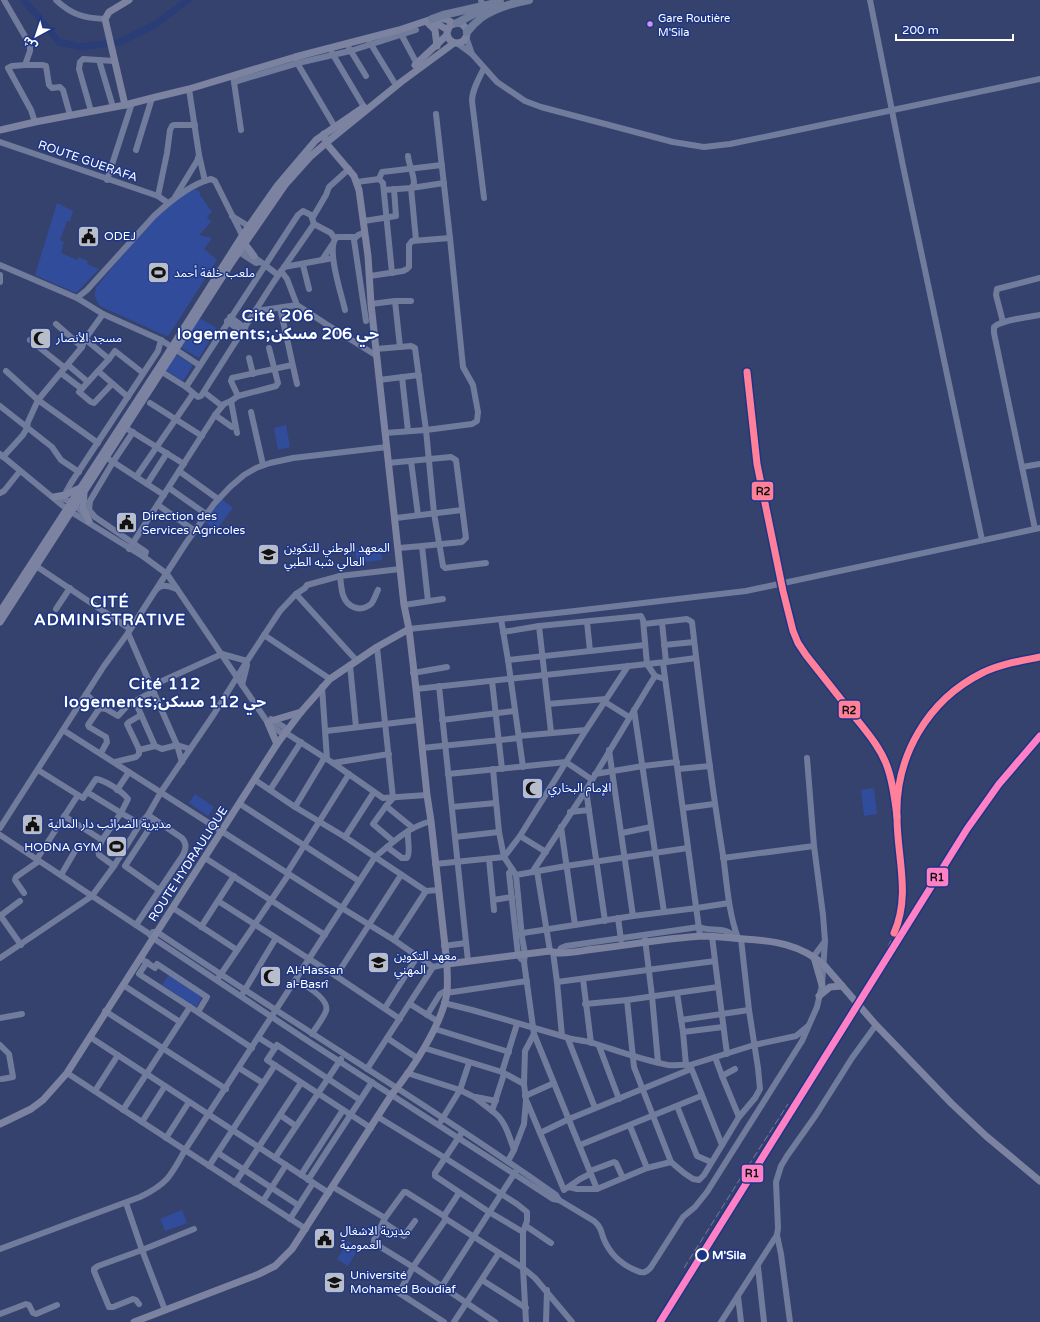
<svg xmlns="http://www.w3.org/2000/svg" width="1040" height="1322" font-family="'Varela Round','Noto Sans Arabic',sans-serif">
<rect width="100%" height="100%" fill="#35426e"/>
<g fill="#324c9c">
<path d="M191 190H197L200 192V195L212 212 207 217 211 222 199 235 212 238 204 249 217 260 169 335 166 336 100 306C95 299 93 294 97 286L163 207Z"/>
<path d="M57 203 73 211 70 221H67L60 240 64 242 61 253 77 260 79 257 88 261 87 264 99 269 76 293 35 275Z"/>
<path d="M199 318 217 328 199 358 180 347Z"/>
<path d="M176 355 193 365 183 381 166 370Z"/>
<path d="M286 425 290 447 278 450 274 428Z"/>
<path d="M222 499 233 508 216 530 205 522Z"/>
<path d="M380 546 382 560 357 563 355 549Z"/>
<path d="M874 788 877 814 864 816 861 790Z"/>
<path d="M195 794 214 807 208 816 189 803Z"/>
<path d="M169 975 202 997 196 1007 162 985Z"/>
<path d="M182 1210 187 1223 165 1231 160 1219Z"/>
<path d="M348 1241 359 1248 348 1266 337 1259Z"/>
</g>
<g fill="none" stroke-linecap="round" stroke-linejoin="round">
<path stroke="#2b3d77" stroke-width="7" d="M24 0 59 42 81 47 119 42 153 26 188 0"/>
<g stroke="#717b9c" stroke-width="6">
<path d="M4 0 30 45V51L25 65 12 66 8 68 31 110 35 122"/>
<path d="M56 0C72 15 84 18 105 19"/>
<path d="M481 0 482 6"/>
<path d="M870 0 903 166 982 540"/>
<path d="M400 32 417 64"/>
<path d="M466 37 472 54"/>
<path d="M369 41 394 82"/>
<path d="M457 43 472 54 497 82 525 101 541 107 673 142 704 147 730 144 774 135 1040 79"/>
<path d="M349 48 366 76"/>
<path d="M332 53 364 107"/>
<path d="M99 60 113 107"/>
<path d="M296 61 335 127"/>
<path d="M25 65H42L46 66 49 85 52 88 60 87 63 90 70 115"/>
<path d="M233 76 234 82 298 63 350 51 416 30"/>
<path d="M234 82 241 130"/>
<path d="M91 111 79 69 80 62 83 59 114 61"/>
<path d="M436 114 450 238"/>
<path d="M0 142 158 196 168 203"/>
<path d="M136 150 152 98"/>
<path d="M199 155 205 181"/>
<path d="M408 156C409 166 414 173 414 184L411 188 416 240"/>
<path d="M379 179 382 172 442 165"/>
<path d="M107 180 132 103"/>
<path d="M357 182 379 179 383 183 392 273"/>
<path d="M384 190 411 188 444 183"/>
<path d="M158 196 167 153 170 130 172 126 174 125H195"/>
<path d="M175 197 197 161 199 155 189 89"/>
<path d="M484 198 472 101C472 90 479 78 484 68"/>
<path d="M232 216 250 227"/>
<path d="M313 217 326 195 329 187 349 169"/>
<path d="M364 221 396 216 394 189"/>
<path d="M365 233C360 234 356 235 354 240L366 321"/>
<path d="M242 249C255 257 266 266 278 275"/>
<path d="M239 252 256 263 260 262"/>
<path d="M322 260 332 245"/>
<path d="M0 265 77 298 103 314 161 340 199 365"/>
<path d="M303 265 309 289"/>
<path d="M284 267 333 258"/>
<path d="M281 271 287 279 297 305"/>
<path d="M0 275V282"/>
<path d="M370 276 403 271 407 269 409 267V245L412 241 450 238 463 367 473 385 478 412 477 421 472 424 426 430 415 348 411 346 376 349"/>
<path d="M77 298 87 290 154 216C169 202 191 184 211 179L215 181 244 239"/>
<path d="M395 301H411"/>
<path d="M371 304 395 301 400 347"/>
<path d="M280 308C286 333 291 358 297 384"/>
<path d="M345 310C342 296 325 246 337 237H355"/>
<path d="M256 311 297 305 326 324 377 356"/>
<path d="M230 317 245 328"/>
<path d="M227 321 242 332"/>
<path d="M1003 322 996 295 997 289 1040 278"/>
<path d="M56 324 82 347"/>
<path d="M85 339 109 359 98 371 128 397"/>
<path d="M30 340 65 368"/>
<path d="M249 358 253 374"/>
<path d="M109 359 115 351 143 373"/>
<path d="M68 365 88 382 98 371"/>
<path d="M6 371 38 400 98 443"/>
<path d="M162 372 186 387 198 397 201 396 273 283 314 224"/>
<path d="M61 373 82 389"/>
<path d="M402 377 408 431"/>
<path d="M379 380 419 375"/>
<path d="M88 382 79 392 91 402 94 403 112 384"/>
<path d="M186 387 298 215 303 211 311 215 314 224 331 233 335 239"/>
<path d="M204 392 222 406"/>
<path d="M238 396 276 386 278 383 269 348"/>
<path d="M231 401 237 433"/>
<path d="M150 403 202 436"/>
<path d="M0 406 52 447 61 460 79 472"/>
<path d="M251 412 263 465"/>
<path d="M215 415 232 427"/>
<path d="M129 430 184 464"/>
<path d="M133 432 113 462 90 501 89 510 95 517 146 552 144 557"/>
<path d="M385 433 426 430 434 513 443 566 445 568 486 563"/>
<path d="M0 454 68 510 144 557 167 574 268 723 280 732 286 733 333 763 383 798 427 795"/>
<path d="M3 457 23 435 27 428 28 422 38 400 82 347 85 339 103 314"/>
<path d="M107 458 164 495"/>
<path d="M411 461 418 515"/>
<path d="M388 463 451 457 456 460 466 538 462 542 422 546"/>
<path d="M1022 467 1040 464"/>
<path d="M179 471 218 499"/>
<path d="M136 477 193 394"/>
<path d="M147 484 167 453"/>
<path d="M169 488 206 514"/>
<path d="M0 493 4 491 20 471"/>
<path d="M67 494 66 492 71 483 158 351 161 340"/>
<path d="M57 497C69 499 77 506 85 515"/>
<path d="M158 505 195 531"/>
<path d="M396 518 462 510"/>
<path d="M1035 529 994 333V327C1001 320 1029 317 1040 315"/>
<path d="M399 548 422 546 428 601"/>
<path d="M129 549 215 415 224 404 231 401 238 396 231 381 232 378 292 365"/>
<path d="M36 566 130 629"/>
<path d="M340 576C341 582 341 589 343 595 347 607 360 613 371 604 374 601 376 594 378 590"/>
<path d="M157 589C163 583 170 587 177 589"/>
<path d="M296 594 357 661"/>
<path d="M404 605 443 599"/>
<path d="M56 609 70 588"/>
<path d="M501 619 508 660 523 767"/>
<path d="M587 622 590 651"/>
<path d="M644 624 687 619 692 622C701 700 710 777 723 855 727 883 728 911 738 938"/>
<path d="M539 626 551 732"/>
<path d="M409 629 566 612 746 591 1040 528"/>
<path d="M503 632 539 626 641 616 643 620 647 664 655 676"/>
<path d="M128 633 151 686"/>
<path d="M264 635 330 679"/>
<path d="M664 645 694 642"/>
<path d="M377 647 393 798 386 806 413 828"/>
<path d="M508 660 645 645"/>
<path d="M666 662 696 658"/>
<path d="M663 663 700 936"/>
<path d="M350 665 356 727"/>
<path d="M413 673 447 667"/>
<path d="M492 681 502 769"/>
<path d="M242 685 247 665"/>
<path d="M439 686 468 961"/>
<path d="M322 687 327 759"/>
<path d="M416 689 666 662 662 622"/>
<path d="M86 694 99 706V709L88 725 89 727 106 737 107 742 101 753"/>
<path d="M135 701 155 746 162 749 177 745 182 762"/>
<path d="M605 702 629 717"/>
<path d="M548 704 606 699"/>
<path d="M99 708 106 709 118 716 128 705 146 695 154 692"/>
<path d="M634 710 664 912"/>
<path d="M141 715 129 722 127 724 138 747 139 750 155 746"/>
<path d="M271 719 284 727 286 733"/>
<path d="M442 720 514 711"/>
<path d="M63 730 342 908 394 940 433 967 447 964"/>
<path d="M326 731 419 720"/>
<path d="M519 736 586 730"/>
<path d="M422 748 519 738"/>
<path d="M190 749 177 745 151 686 222 654 247 661"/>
<path d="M609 750 633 916"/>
<path d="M115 762 136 757 139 754V750"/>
<path d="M333 763 389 754"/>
<path d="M493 769 499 832 504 857 516 875 522 937 525 954 524 962 534 1034 525 1051 524 1084 526 1100 524 1124 514 1150 508 1161"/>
<path d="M678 769 710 766"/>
<path d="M448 774 566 762 591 779"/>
<path d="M595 774 643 766 677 762"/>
<path d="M255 780 295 807 345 837 426 891"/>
<path d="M117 790 129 772"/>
<path d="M270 790 301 742"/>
<path d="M586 790 605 921"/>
<path d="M78 795 83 798 96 779C105 780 123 792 128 799L121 813 87 792"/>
<path d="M240 804 359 881"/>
<path d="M386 806 373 824 393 841"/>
<path d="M295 807 325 757"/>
<path d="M452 807 496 803"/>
<path d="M684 808 714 804"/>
<path d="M570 812 589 810"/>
<path d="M64 816 102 840 121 813 140 824"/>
<path d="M155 820 125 866 159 890"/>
<path d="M561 827 575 925"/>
<path d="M0 828 104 666 128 633 186 543 214 504 230 487 244 475 256 468 270 463 293 458 387 447"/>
<path d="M622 833 651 827"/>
<path d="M0 835 148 933 153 938 314 1045 553 1199 559 1200 594 1221C600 1226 601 1230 603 1237 609 1253 621 1264 635 1270 643 1274 646 1273 651 1267L683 1217 695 1207 707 1192 802 1041 817 1007 822 985 825 941 823 915 814 846 807 758"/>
<path d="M520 836 546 852"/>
<path d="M345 837 374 792"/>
<path d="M455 837 499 832"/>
<path d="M102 840 98 850 99 855 114 866"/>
<path d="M387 847 402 858H407C411 853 407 839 408 831"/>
<path d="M205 858 325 935"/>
<path d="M723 858 814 846"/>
<path d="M37 859 78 795 38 770"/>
<path d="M489 859 494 910"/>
<path d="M435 864 504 857 520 836 586 730 628 666"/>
<path d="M512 869 509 873 518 955 521 959"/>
<path d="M533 871 586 790 650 684 655 676 665 679"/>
<path d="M537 871 550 951"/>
<path d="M287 873 349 774"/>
<path d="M61 875 75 851"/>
<path d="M516 875 566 866 688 848"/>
<path d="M24 893 15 880 16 877 39 861"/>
<path d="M493 900 512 897"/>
<path d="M218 901 336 976 400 1019"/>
<path d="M173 908 237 950"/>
<path d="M0 915 21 945"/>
<path d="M0 916 20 901"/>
<path d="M618 918 621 940"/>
<path d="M136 925 183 855C186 848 187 844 182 838L148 815"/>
<path d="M201 927 234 876"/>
<path d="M153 932H157C289 1021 426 1103 556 1195L559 1200"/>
<path d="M516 935 523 933 633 916 697 908 729 903"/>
<path d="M645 939 652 996 658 1062"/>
<path d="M394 940 426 891 438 890"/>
<path d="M444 946 466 943"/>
<path d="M553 952 557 982 715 961 712 936"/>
<path d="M558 953 561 948 566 946 699 927C710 932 727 926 734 937"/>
<path d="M814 956 825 941"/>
<path d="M0 958 92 896 114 866 140 824 148 815 161 792 214 714 247 661 280 611 296 594 305 588 307 585 340 576 400 569"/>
<path d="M140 958 155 968 157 964 207 997 198 1012"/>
<path d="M715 961 727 1054"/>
<path d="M147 962 139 974 190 1007"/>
<path d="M336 976 401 875"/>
<path d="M219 977 289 874"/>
<path d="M583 979 591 1043"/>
<path d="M296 980C305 985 330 999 326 1011 323 1019 316 1027 312 1034"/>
<path d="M557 982 562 1036"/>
<path d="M123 985 180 1022"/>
<path d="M243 993 276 938"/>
<path d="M446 993 527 981"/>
<path d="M677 993 683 1032 686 1065"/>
<path d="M627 1000 634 1067 671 1162 684 1173 693 1179 699 1180 704 1175 739 1117 755 1098 760 1089 758 1068 749 1010 741 939"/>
<path d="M444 1003 472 1010 562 1036C572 1040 582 1040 593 1043 618 1051 642 1060 668 1065 675 1066 683 1064 690 1065L754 1045 796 1036 808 1026"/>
<path d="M410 1004 437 1021"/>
<path d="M585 1004 627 1000 718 987"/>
<path d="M385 1008 417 957"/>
<path d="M105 1011 226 1089"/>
<path d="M427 1015 440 994 447 990"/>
<path d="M0 1018 22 1014"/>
<path d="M681 1020 749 1010"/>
<path d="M435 1029 509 1052"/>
<path d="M683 1032 723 1027"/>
<path d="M534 1034 597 1189"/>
<path d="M90 1037 329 1193"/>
<path d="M259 1038 275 1048"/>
<path d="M387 1038 417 1058"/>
<path d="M568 1039 595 1108"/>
<path d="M0 1045 9 1054 13 1077 2 1079"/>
<path d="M599 1046 619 1099"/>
<path d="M424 1048 502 1072 524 1084"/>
<path d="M715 1057 722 1076 739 1117"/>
<path d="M690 1065 722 1145"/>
<path d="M239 1068 263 1083"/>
<path d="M367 1069 433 967"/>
<path d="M502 1072 517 1024"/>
<path d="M67 1073 306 1229"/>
<path d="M407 1073 460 1090 474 1097 492 1111"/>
<path d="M504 1074 492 1111C505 1119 509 1136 514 1150"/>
<path d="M722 1076 735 1069"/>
<path d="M95 1091 118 1055"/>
<path d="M525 1096 554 1083"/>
<path d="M476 1097 496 1101"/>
<path d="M360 1100 277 1045 267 1060 371 1128"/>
<path d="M527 1102 564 1190"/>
<path d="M677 1106 697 1156 711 1162"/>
<path d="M123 1110 190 1007 252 1048"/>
<path d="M280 1115 296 1126"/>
<path d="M378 1117 445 1158 517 1204 527 1212V1221L523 1232V1268L526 1322"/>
<path d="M441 1121 460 1090 469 1063"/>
<path d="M142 1122 165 1086"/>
<path d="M630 1126 647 1168"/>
<path d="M540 1133 569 1119 691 1069"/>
<path d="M461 1134 435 1173V1176L489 1212 523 1232"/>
<path d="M166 1138 189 1102"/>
<path d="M580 1145 701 1096"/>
<path d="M218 1153 298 1205"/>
<path d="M275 1158 341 1059"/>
<path d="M209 1166 275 1065"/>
<path d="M590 1171 614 1162 616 1163 623 1178"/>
<path d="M301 1175 343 1110"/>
<path d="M308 1180 372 1082"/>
<path d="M235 1183 301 1083"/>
<path d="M333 1187 385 1218"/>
<path d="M569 1187 577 1189H597L647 1168 671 1162"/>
<path d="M567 1188 580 1179 590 1174"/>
<path d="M263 1201 286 1165"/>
<path d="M126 1203 142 1250 165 1310"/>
<path d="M444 1216 459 1193"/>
<path d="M290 1219 313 1183"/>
<path d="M383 1222 404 1236 415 1221"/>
<path d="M526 1226 551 1243"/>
<path d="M777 1235 781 1254 790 1322"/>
<path d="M0 1249 140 1197C167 1184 171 1176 185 1150L375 857C395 841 405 829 431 821"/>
<path d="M758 1267 764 1322"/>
<path d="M482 1280 526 1308"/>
<path d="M442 1286 516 1171"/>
<path d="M738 1296 741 1322"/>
<path d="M139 1304 136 1300 133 1299 113 1307H109L94 1271V1269L98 1266 142 1250 194 1229"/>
<path d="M0 1314 26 1304 29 1305 33 1313 36 1314 57 1305"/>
<path d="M444 1322 399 1293 413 1267 446 1219"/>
<path d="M454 1322 499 1253"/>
<path d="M495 1322 413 1267 374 1243V1240L385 1218 404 1192H406L444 1216 446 1219 523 1268 535 1278 572 1322"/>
<path d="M546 1322 547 1290"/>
<path d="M721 1322 777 1235 778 1228 776 1182 781 1166 787 1156 816 1115 852 1058 876 1025"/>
</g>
<g stroke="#7b83a1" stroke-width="7">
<path d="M427 22 435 30 437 46"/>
<path d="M429 22H434L448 30"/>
<circle cx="457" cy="33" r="10"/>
<path d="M415 65 447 35"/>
<path d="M125 105 105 19 109 12 129 0"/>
<path d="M0 130 35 122 125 105 152 98 189 89 295 57 399 30 432 19H446L454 24"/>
<path d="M324 134 326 143 354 176 359 190 368 256 371 304 404 605 409 629 416 689 427 795 431 821 447 964 550 951C561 956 583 950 595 949 631 945 666 938 702 936 716 936 730 938 744 939 774 941 800 944 824 965L876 1025 951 1103 986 1136 1040 1181"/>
<path d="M245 244 254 256"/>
<path d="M84 494 83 508 89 521"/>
<path d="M54 497 65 495 78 489"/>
<path d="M0 612 172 347 242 236 277 186 316 140 364 107"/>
<path d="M0 622 230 265 285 185 311 156 326 143 401 82 454 43"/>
<path d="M274 720 301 712"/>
<path d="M268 723 277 744"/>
<path d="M814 957 822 985"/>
<path d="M819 996 830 987 842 986"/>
<path d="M0 1124 31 1109 43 1100 67 1073 277 744 301 712 330 679 377 647 409 629"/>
<path d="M134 1322 259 1274 275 1266 292 1249 392 1094C412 1070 443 1023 447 992 448 983 447 973 447 964"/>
</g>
<g stroke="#717c9b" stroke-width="8">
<path d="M432 19 443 15 500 2"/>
<path d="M457 23 483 9"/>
<path d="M467 32C471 27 476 22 481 18 494 8 513 3 529 0"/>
</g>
<g stroke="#717c9b" stroke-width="1" stroke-dasharray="7 3" stroke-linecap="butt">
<path d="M747 372 757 464 783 591 793 631 798 643 806 655C821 674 836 693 851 712 864 729 880 746 887 766 893 782 895 800 897 817"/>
<path d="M897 798C903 738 943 684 1001 665 1014 661 1027 659 1040 657"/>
<path d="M888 947C894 933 901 920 903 905 906 874 896 843 897 812"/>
<path d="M684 1268 745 1171 788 1104"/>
<path d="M660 1322 967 829 999 784 1040 736"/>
</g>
<defs>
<path id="rail-1" d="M660 1322 967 829 999 784 1040 736"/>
<g id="rail-2">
<path d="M747 372 757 464 783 591 793 631 798 643 806 655C821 674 836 693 851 712 864 729 880 746 887 766 893 782 895 800 897 817"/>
<path d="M894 933C911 895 897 857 897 817 895 756 928 700 982 673 1000 664 1020 661 1040 657"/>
</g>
</defs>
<use href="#rail-1" stroke="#1d3586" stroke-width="10"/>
<use href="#rail-2" stroke="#1d3586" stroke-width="10"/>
<use href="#rail-1" stroke="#ff80c5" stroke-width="7"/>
<use href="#rail-2" stroke="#ff8098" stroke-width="7"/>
</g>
<defs>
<symbol id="civic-square" viewBox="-11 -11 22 22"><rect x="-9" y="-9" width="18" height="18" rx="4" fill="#b8bdcc" stroke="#1d3586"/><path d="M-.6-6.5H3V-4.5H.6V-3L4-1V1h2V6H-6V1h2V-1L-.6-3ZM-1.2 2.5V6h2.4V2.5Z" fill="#111"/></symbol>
<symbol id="stadium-square" viewBox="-11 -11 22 22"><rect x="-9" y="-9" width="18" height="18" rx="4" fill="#b8bdcc" stroke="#1d3586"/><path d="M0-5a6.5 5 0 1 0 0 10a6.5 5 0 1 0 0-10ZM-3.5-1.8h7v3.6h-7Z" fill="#111"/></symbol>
<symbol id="mosque-square" viewBox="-11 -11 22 22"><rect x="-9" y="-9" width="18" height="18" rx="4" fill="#b8bdcc" stroke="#1d3586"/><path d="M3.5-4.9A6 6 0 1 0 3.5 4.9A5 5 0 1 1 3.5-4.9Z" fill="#111"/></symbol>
<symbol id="university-square" viewBox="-11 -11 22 22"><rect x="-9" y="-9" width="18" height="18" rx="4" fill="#b8bdcc" stroke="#1d3586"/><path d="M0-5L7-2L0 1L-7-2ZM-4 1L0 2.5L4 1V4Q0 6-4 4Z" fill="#111"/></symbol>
</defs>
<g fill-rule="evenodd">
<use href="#civic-square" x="76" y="224" width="25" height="25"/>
<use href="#stadium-square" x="146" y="260" width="25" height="25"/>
<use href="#mosque-square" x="28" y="326" width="25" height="25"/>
<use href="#civic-square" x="114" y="510" width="25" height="25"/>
<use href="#university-square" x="256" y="542" width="25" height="25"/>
<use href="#mosque-square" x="520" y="776" width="25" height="25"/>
<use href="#civic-square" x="20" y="812" width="25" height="25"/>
<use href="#stadium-square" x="104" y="834" width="25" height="25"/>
<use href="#university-square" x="366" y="950" width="25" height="25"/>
<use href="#mosque-square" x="258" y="964" width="25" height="25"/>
<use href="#civic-square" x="312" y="1226" width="25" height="25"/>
<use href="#university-square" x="322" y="1270" width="25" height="25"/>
</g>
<circle fill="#d193ec" stroke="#1d3586" stroke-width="1.5" cx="650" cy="24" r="3.5"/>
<circle fill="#1d3586" stroke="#fff" stroke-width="2" cx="702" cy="1255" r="6"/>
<g text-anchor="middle" stroke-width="3" stroke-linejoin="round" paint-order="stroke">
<g font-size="11" fill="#fff" stroke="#1d3586" text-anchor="start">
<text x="658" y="22">Gare Routière<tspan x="658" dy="14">M'Sila</tspan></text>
</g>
<g font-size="12" fill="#fff" stroke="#1d3586">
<text transform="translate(88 161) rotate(19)" y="4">ROUTE GUERAFA</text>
<text transform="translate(188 864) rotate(-57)" y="4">ROUTE HYDRAULIQUE</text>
</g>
<g font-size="12" fill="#fff" stroke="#1d3586" text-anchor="start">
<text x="104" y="240">ODEJ</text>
<text x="174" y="277">ملعب خلفة أحمد</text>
<text x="56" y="342">مسجد الأنصار</text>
<text x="142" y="520">Direction des<tspan x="142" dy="14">Services Agricoles</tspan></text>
<text x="284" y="552">المعهد الوطني للتكوين<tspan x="284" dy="14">العالي شبه الطبي</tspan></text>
<text x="548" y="792">الإمام البخاري</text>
<text x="48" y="828">مديرية الضرائب دار المالية</text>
<text x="102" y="851" text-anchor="end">HODNA GYM</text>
<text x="394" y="960">معهد التكوين<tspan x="394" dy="14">المهني</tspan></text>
<text x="286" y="974">Al-Hassan<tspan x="286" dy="14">al-Basrî</tspan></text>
<text x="340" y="1235">مديرية الاشغال<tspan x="340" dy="14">العمومية</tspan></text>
<text x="350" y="1279">Université<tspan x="350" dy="14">Mohamed Boudiaf</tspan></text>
</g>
<g font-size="12" font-weight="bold" fill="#fff" stroke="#1d3586" text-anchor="start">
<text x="712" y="1259">M'Sila</text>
</g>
<g font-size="16" font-weight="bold" letter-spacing="1" fill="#fff" stroke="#1d3586">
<text x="278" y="321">Cité 206<tspan x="278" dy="18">logements;حي 206 مسكن</tspan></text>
<text x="110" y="607">CITÉ<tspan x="110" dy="18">ADMINISTRATIVE</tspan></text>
<text x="165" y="689">Cité 112<tspan x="165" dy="18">logements;حي 112 مسكن</tspan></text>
</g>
</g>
<g stroke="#1d3586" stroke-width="1.5">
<rect x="751" y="481" width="23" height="20" rx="4" fill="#ff8098"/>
<rect x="838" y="700" width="23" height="19" rx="4" fill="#ff8098"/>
<rect x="926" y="867" width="23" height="20" rx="4" fill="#ff80c5"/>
<rect x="741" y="1164" width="23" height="19" rx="4" fill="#ff80c5"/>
</g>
<g font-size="11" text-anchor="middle" font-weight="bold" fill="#111">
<text x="763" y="495">R2</text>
<text x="849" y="714">R2</text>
<text x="937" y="881">R1</text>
<text x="752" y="1177">R1</text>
</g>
<g transform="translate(36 36) rotate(220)" stroke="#1d3586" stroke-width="3" paint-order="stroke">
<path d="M0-3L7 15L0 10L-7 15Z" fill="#ffffff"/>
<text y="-6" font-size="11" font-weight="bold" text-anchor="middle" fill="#ffffff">ش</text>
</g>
<path d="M896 34v6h117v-6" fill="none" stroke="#ffffff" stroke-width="2"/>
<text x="902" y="34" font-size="12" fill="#ffffff" stroke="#1d3586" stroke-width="3" paint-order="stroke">200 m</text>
</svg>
